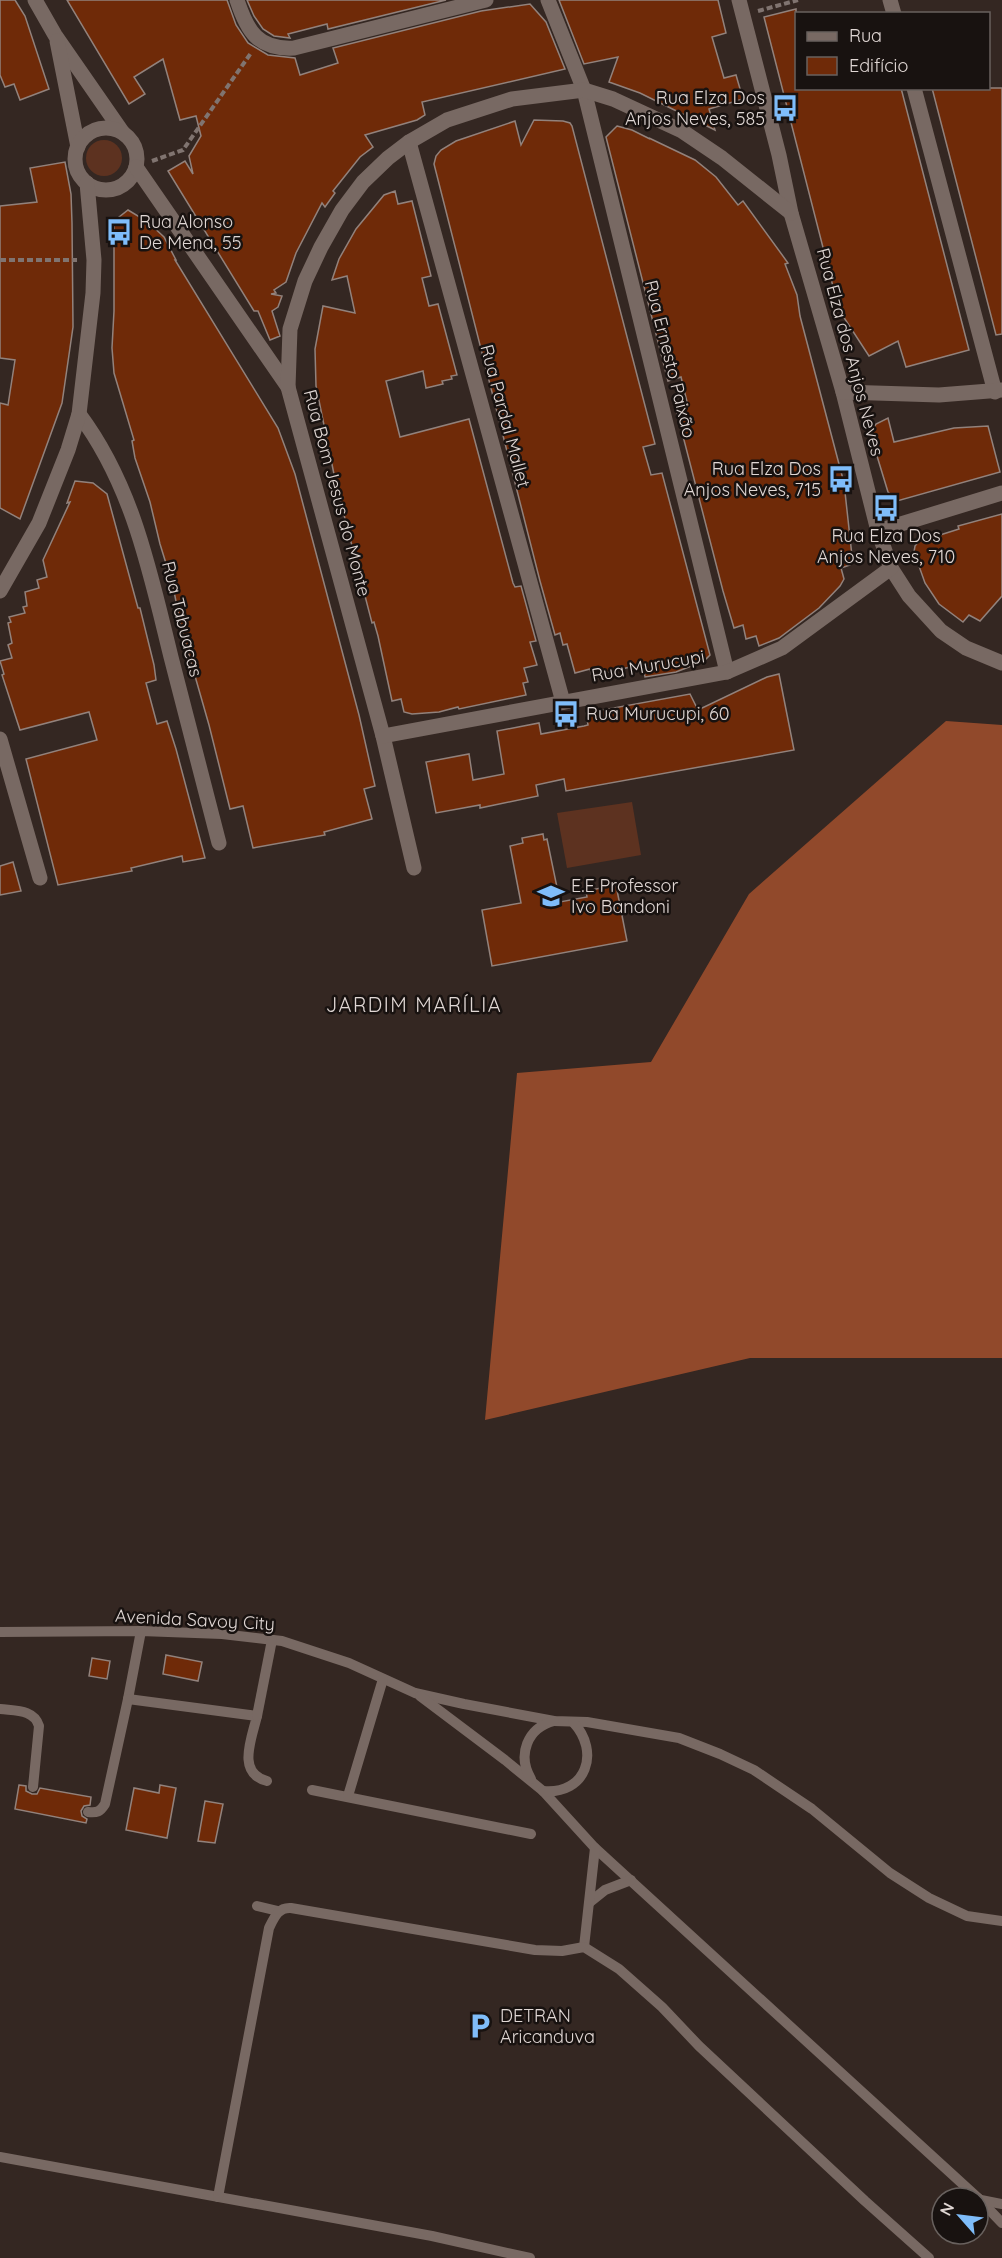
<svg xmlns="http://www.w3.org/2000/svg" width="1002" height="2258" font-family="Quicksand,sans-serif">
<rect width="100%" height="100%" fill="#342722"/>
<g fill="#5d3220">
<circle cx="104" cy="158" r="18"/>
<path d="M632 802 641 855 567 868 557 813Z"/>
</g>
<path fill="#91492b" d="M946 721 1002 725V1358H750L485 1420 517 1073 651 1062 749 894Z"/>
<g fill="#6f2a08" stroke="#92827c" stroke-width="1.5">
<path d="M0 0H15L25 16 49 89 20 100 14 84 5 87 0 75Z"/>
<path d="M67 0H227L236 25 248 43 268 55 295 58 300 75 338 63 333 48 481 11 530 4 546 22 565 69 422 102 425 115 417 120 365 135 373 147 360 157 333 191 335 193 325 207 322 203 296 253 286 282 274 290 276 293 271 294 282 296 278 307 272 311 280 336 270 340 258 311H254L168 171 185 161 193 174 189 156 201 136 196 116 180 120 163 59 134 77 145 94 129 104Z"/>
<path d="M247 0H446L328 29 327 24 288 34 290 38 274 36 263 29 254 16Z"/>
<path d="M559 0H718L726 33 712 37 724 78 736 75 743 99 709 109 715 130 640 93 609 82 618 57 584 64Z"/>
<path d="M796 9V88H901L969 350 906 367 898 341 869 356 839 310 764 17Z"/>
<path d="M932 88H1002V334L996 335Z"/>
<path d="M534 120 563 121 570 123 572 126 655 444 643 447 651 475 662 473 710 655 704 661 676 672 645 677 643 664 592 676 590 669 575 673 567 644 563 645 560 633 555 635 540 581 434 164 436 156 441 150 456 141 515 121 521 145Z"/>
<path d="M617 126 632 130 650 139 649 138 695 160 716 177 738 205 743 201 788 263 785 264 797 295 800 316 844 483 852 556 850 565 841 568 844 579 840 586 819 608 779 638 759 646 756 636 746 639 743 625 734 628 723 591 676 409 688 406 681 377 668 381 606 137Z"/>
<path d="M65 162 71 194 72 223 73 327 62 403 20 519 0 508V403L8 405 15 360 0 358V206L37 202 30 168Z"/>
<path d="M395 191 398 204 412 201 431 276 422 278 429 306 438 304 457 375 451 376 452 379 442 381 443 384 426 388 423 371 386 381 400 437 469 419 513 583 515 587 521 586 536 641 530 642 537 665 524 668 528 682 523 683 526 695 459 709 458 707 439 712 412 714 404 712 401 699 392 701 378 636 374 622 372 623 336 484 316 386 315 349 323 306 355 313 347 276 332 280 339 259 356 229 384 195Z"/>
<path d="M128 210 148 222 164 237 176 260H175L278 428 295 474 359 715 375 786 364 789 372 819 324 832 325 835 253 848 243 806 230 809 209 725 181 627 173 586 160 544 150 502 135 458 132 441 134 440 114 373 112 348 114 311V221Z"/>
<path d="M888 418 894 442 954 428 988 426 1000 472 897 501 888 492 870 433 876 424Z"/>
<path d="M75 481 93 483 107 494 138 608H140L154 665 156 680 146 683 157 724 167 721 176 749 205 858 183 862 182 856 131 868 132 871 58 885 26 759 97 740 89 712 20 730 2 675 4 674 0 661 12 658 8 645 12 643 8 623 11 622 9 617 25 613 23 607 27 606 25 592 39 588 37 580 47 577 43 560 70 502 67 503Z"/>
<path d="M1002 514V596L980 621 969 615 963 622 939 604 925 583 914 552 915 546 918 542 959 529 958 526Z"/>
<path d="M779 674 794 750 566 791 564 779 536 785 538 796 480 808V805L436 813 426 762 469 754 473 780 504 774 497 731 539 723 541 734 584 726 588 725 586 713 690 694 698 710 767 677Z"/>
<path d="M543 834 544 840 547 839 560 902 587 897 586 891 616 885 627 941 492 966 482 910 521 903 510 846 523 843 522 838Z"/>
<path d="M13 862 21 891 0 895V866Z"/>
<path d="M166 1655 202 1662 198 1681 163 1674Z"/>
<path d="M92 1658 110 1661 107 1679 89 1676Z"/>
<path d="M19 1785 26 1786V1791L32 1794H37L40 1788 91 1797 90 1805 84 1806 81 1811 82 1816 87 1819 86 1823 15 1809Z"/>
<path d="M160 1785 176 1788 167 1838 126 1830 134 1788 159 1793Z"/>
<path d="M205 1801 223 1804 215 1843 198 1841Z"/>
</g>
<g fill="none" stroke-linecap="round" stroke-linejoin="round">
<g stroke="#807470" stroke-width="4" stroke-dasharray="6 3" stroke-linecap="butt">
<path d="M758 11 798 0"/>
<path d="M152 161 183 150 251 53"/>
<path d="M0 260H77"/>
</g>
<g stroke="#786963" stroke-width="10">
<path d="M141 1631 128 1699 257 1716C252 1738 236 1773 267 1781"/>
<path d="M0 1632 141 1631 222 1634 282 1641 349 1663 415 1693 464 1704 554 1721 587 1722 679 1738 720 1754 754 1770 812 1809 890 1873 929 1898 967 1916 1002 1921"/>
<path d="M420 1696 505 1760 543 1791 595 1848 978 2198"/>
<path d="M0 1709C15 1711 34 1709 39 1726L33 1787"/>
<path d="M257 1716 272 1640"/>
<path d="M531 1779C517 1755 527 1728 554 1721"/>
<path d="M312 1790 531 1834"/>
<path d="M543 1791C586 1795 601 1752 573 1722"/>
<path d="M348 1796 383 1679"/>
<path d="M88 1812C97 1813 100 1812 105 1804L128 1699"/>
<path d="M590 1902 605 1890 631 1880"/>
<path d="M257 1906 278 1911"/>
<path d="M584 1947 595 1848"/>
<path d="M0 2157 432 2236 530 2258"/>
<path d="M218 2197 269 1928C274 1918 278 1907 291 1908L535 1950 562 1951 584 1947 619 1969 662 2007 699 2046 865 2201 929 2258"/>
<path d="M978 2198 1002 2223"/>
<path d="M981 2200 1002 2204"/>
</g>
<g stroke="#786963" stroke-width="15">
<path d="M35 0 55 35 123 133"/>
<path d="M237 0C247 31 258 50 294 48L486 0"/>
<path d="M548 0 584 90 727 672"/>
<path d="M739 0 779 155 791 213 843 392 878 531 891 568 909 596 941 631 966 648 1002 663"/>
<path d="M890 0 894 14"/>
<path d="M57 41 78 147"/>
<path d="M914 88 995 392"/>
<circle cx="106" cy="159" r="31"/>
<path d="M409 142 563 702"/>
<path d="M136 167 288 387 383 736 414 868"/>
<path d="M288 387 290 329 305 281 321 247 342 210 363 182 388 158 409 142 447 120 512 99 584 90 613 99 682 131 722 158 791 213"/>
<path d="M843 392 939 395 1002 390"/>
<path d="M79 414C133 486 150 572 171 657 187 719 203 781 219 843"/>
<path d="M878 531 1002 493"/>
<path d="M0 591 39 523 68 450 79 414 93 293 94 260 87 183"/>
<path d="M383 736 727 672 782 648 891 568"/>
<path d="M0 739 40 878"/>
</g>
</g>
<defs>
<symbol id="bus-bare" viewBox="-9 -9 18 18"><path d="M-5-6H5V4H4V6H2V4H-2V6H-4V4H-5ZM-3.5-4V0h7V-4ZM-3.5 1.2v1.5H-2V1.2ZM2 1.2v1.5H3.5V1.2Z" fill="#7fbdfa" stroke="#181210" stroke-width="2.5" paint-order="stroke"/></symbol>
<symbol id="school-bare" viewBox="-9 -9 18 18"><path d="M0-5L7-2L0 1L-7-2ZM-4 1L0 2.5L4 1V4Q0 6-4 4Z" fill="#7fbdfa" stroke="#181210" stroke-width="2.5" paint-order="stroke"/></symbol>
<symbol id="parking-bare" viewBox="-9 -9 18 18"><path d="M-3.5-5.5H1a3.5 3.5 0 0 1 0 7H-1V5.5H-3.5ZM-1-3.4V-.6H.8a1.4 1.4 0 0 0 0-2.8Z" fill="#7fbdfa" stroke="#181210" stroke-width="2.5" paint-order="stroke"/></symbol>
</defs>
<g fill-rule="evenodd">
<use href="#bus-bare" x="766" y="89" width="38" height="38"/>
<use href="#bus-bare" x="100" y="213" width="38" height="38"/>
<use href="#bus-bare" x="822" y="460" width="38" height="38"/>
<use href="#bus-bare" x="867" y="489" width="38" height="38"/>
<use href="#bus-bare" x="547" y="695" width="38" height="38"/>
<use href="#school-bare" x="532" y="877" width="38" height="38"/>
<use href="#parking-bare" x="461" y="2007" width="38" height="38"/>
</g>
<g text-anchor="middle" stroke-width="5" stroke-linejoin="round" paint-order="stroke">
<g font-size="18" fill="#e0d7d4" stroke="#181210" text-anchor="start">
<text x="765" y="104" text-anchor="end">Rua Elza Dos<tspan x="765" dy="21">Anjos Neves, 585</tspan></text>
<text x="139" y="228">Rua Alonso<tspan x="139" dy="21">De Mena, 55</tspan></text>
<text x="821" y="475" text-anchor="end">Rua Elza Dos<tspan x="821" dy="21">Anjos Neves, 715</tspan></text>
<text x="886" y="542" text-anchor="middle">Rua Elza Dos<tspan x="886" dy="21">Anjos Neves, 710</tspan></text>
<text x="586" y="720">Rua Murucupi, 60</text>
<text x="571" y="892">E.E Professor<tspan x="571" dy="21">Ivo Bandoni</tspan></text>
<text x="500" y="2022">DETRAN<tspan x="500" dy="21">Aricanduva</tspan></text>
</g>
<g font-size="18" fill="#e0d7d4" stroke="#181210">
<text transform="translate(850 352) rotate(75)" y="6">Rua Elza dos Anjos Neves</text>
<text transform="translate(670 359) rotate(76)" y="6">Rua Ernesto Paixão</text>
<text transform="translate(505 416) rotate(75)" y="6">Rua Pardal Mallet</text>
<text transform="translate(337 493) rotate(75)" y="6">Rua Bom Jesus do Monte</text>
<text transform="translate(182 619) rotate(76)" y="6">Rua Tabuacas</text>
<text transform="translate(648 666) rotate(-10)" y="6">Rua Murucupi</text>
<text transform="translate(195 1620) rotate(3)" y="6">Avenida Savoy City</text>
</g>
<g font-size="20" letter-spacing="1.5" fill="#e0d7d4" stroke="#181210">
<text x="414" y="1012">JARDIM MARÍLIA</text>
</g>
</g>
<rect x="795" y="12" width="195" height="78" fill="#181210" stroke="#68615e" stroke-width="1.5"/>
<rect x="807" y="32" width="30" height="9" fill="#786963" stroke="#68615e" stroke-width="1.5"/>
<text x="849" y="42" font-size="18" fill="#e0d7d4">Rua</text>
<rect x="807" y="57" width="30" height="18" fill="#6f2a08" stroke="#68615e" stroke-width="1.5"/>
<text x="849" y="72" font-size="18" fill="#e0d7d4">Edifício</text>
<g transform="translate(960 2216) rotate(298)"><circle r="28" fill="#181210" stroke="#68615e" stroke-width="1.5"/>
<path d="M0-4.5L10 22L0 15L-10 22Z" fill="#7fbdfa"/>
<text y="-9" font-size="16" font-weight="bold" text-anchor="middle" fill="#e0d7d4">N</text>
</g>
</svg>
